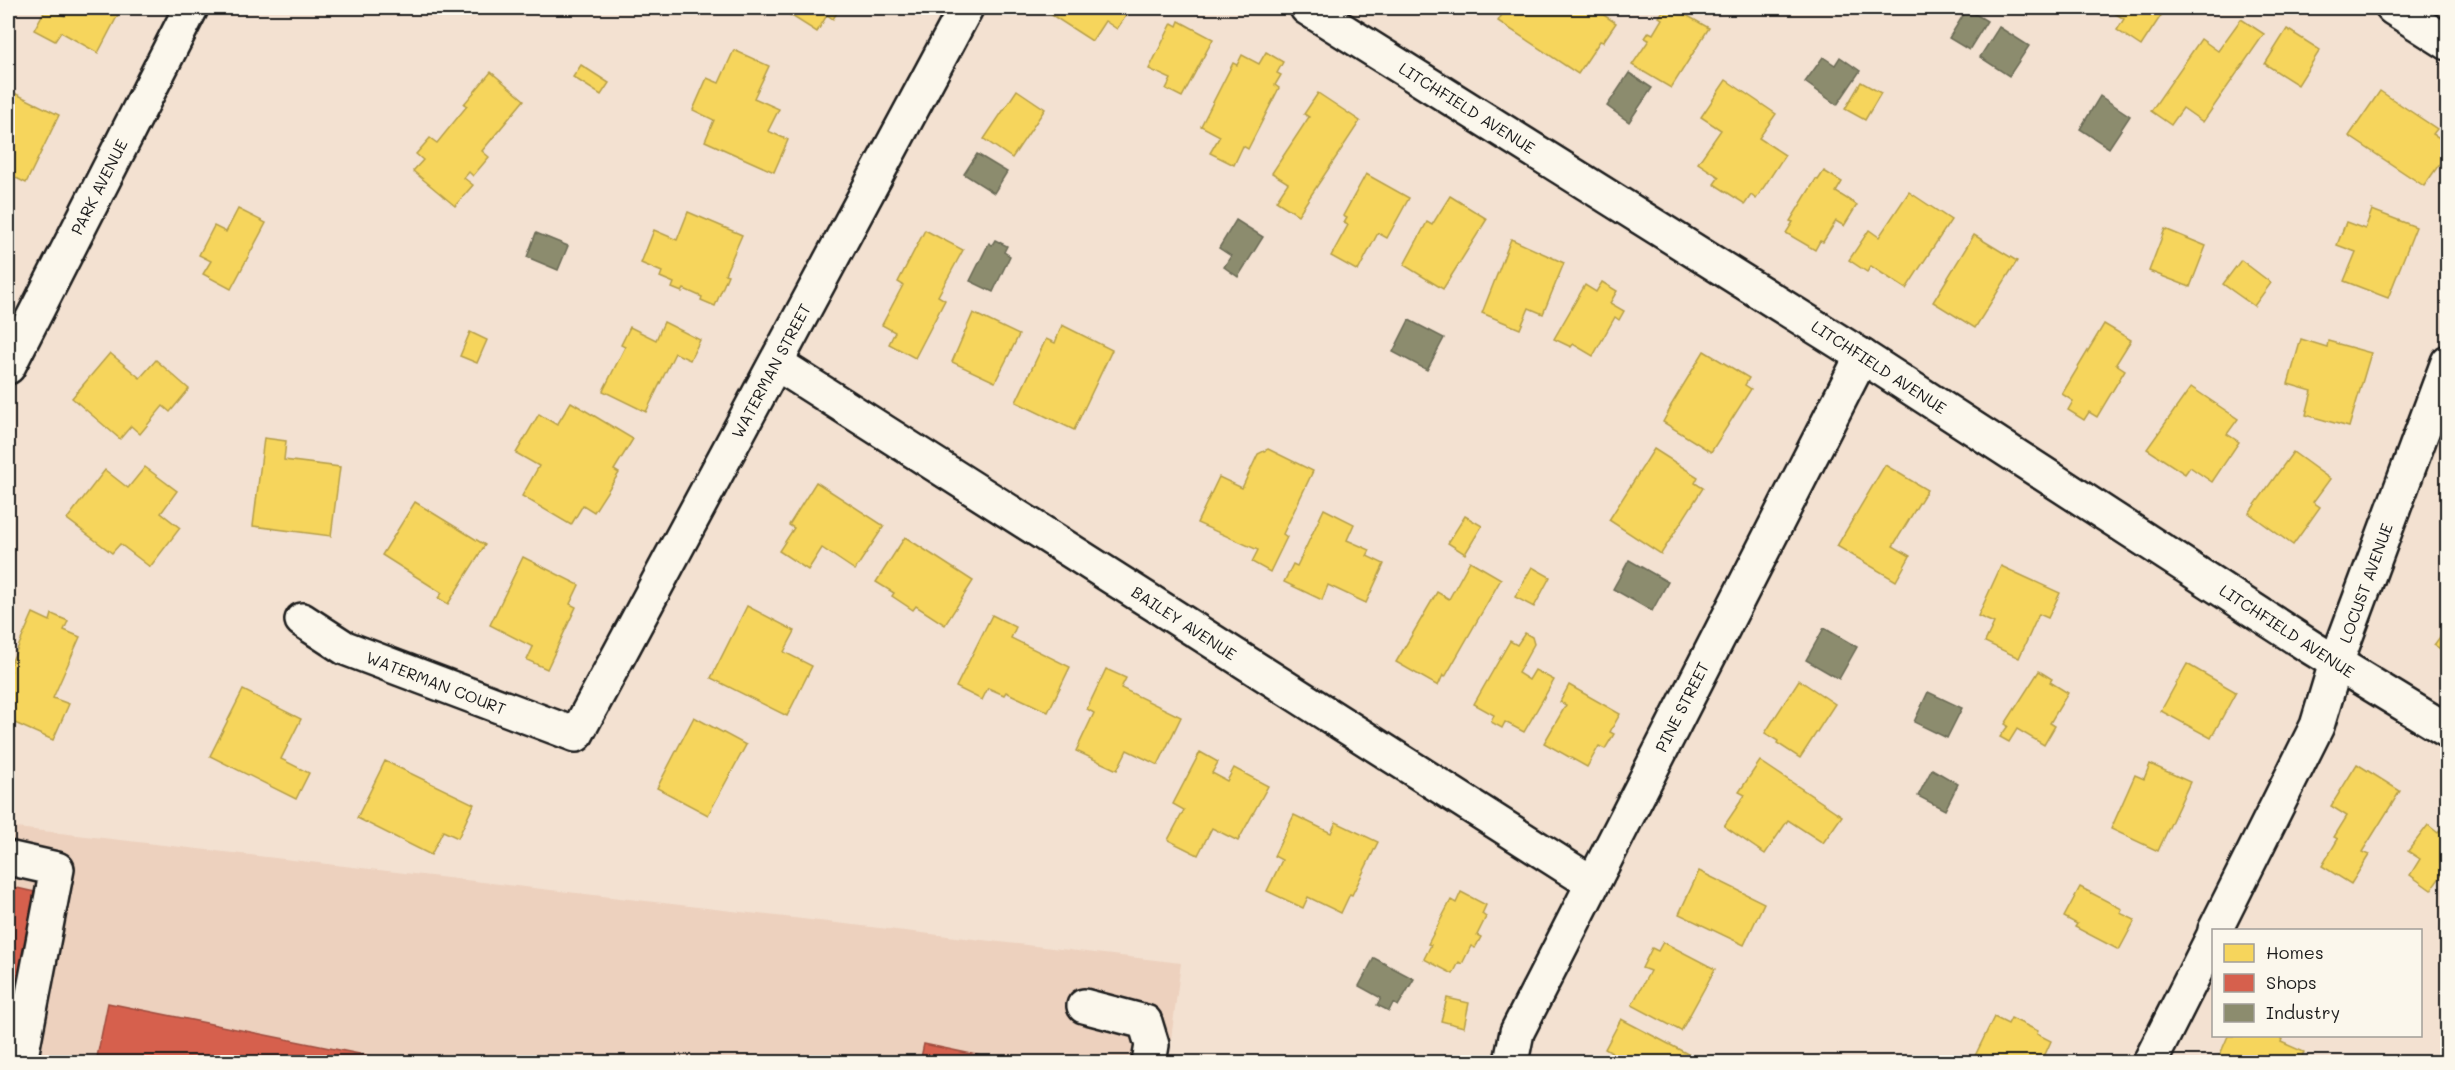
<svg xmlns="http://www.w3.org/2000/svg" width="2455" height="1070" font-family="Mali,sans-serif">
<rect width="100%" height="100%" fill="#f3e1d1"/>
<filter id="ink" filterUnits="userSpaceOnUse"><feTurbulence type="fractalNoise" baseFrequency=".0167" numOctaves="2"/><feDisplacementMap in="SourceGraphic" scale="12" xChannelSelector="R" yChannelSelector="G"/><feConvolveMatrix kernelMatrix="1 2 1 2 8 2 1 2 1" color-interpolation-filters="sRGB"/></filter>
<g filter="url(#ink)">
<path fill="#edd1be" d="M8 827 1181 963 1168 1062H8Z"/>
<g fill="#f6d55c" stroke="#b59e49" stroke-width="1.5">
<path d="M46 8 65 16 70 8 121 9 98 53 61 32 55 41 34 30Z"/>
<path d="M779 8H840L833 19 827 15 817 32Z"/>
<path d="M1050 8H1127L1130 10 1117 29 1105 21 1092 41 1047 12Z"/>
<path d="M1506 8H1593L1616 23 1603 42 1600 41 1578 74 1498 21Z"/>
<path d="M1665 8H1674L1709 28 1671 88 1632 65 1649 40 1645 38 1649 32 1653 34 1662 19 1659 17Z"/>
<path d="M2112 8H2166L2141 46 2117 30 2124 19 2110 10Z"/>
<path d="M2241 19 2264 34 2203 122 2183 108 2171 125 2151 111 2201 39 2218 51Z"/>
<path d="M1179 21 1213 39 1182 97 1166 89 1171 79 1149 69 1172 23 1177 26Z"/>
<path d="M2287 29 2320 50 2298 85 2265 64Z"/>
<path d="M734 50 769 66 754 98 779 109 768 131 788 140 774 172 705 141 714 120 693 110 707 78 719 83Z"/>
<path d="M1266 52 1283 62 1277 73 1281 75 1275 85 1279 88 1248 149 1243 146 1234 165 1210 153 1220 136 1201 126 1233 63 1237 65 1242 55 1259 64Z"/>
<path d="M581 65 609 83 601 95 573 77Z"/>
<path d="M491 72 524 100 482 151 489 157 473 176 469 172 464 178 473 185 455 206 413 171 423 160 416 154 430 138 437 143 467 106 464 104Z"/>
<path d="M1726 80 1776 114 1759 138 1785 155 1756 199 1751 195 1745 204 1714 184 1719 177 1698 163 1721 130 1701 117Z"/>
<path d="M1861 82 1881 93 1865 120 1845 109Z"/>
<path d="M8 90 59 115 26 183 8 174Z"/>
<path d="M1017 90 1045 109 1012 158 984 139Z"/>
<path d="M2380 91 2437 129 2433 134 2448 143V152L2424 186 2349 136Z"/>
<path d="M1318 93 1360 121 1298 215 1276 201 1288 183 1272 173 1309 117 1304 114Z"/>
<path d="M1824 171 1842 182 1836 192 1857 205 1844 226 1836 221 1823 242 1820 241 1815 250 1786 233 1793 222 1790 221 1816 179 1818 180Z"/>
<path d="M1366 174 1409 198 1387 238 1378 233 1358 271 1331 256 1348 225 1344 223 1347 218 1343 216Z"/>
<path d="M1909 192 1951 220 1906 289 1871 266 1867 272 1849 260 1869 230 1879 237Z"/>
<path d="M1450 196 1487 219 1443 289 1404 265 1427 222 1432 225Z"/>
<path d="M238 209 266 223 231 289 203 274 211 261 199 255 214 226 226 232Z"/>
<path d="M2372 210 2416 227 2388 298 2344 281 2356 252 2337 245 2346 222 2365 229Z"/>
<path d="M688 212 742 235 725 274 728 275 715 306 701 300 702 297 684 289 682 292 672 288 674 283 660 277 662 272 641 263 654 230 677 240Z"/>
<path d="M2165 229 2206 246 2190 287 2149 271Z"/>
<path d="M925 230 963 250 938 296 945 300 915 358 889 344 895 332 882 325 903 285 898 282Z"/>
<path d="M1974 235 2017 261 1975 328 1933 302Z"/>
<path d="M1511 239 1564 263 1543 314 1529 308 1520 329 1482 313Z"/>
<path d="M2241 260 2271 283 2254 306 2223 284Z"/>
<path d="M1602 282 1617 291 1610 303 1624 311 1619 320 1615 317 1593 356 1573 344 1571 347 1554 339 1585 285 1596 292Z"/>
<path d="M973 313 1019 335 995 382 952 362Z"/>
<path d="M664 322 700 340 690 360 675 353 646 412 603 391 625 347 621 345 630 327 656 340Z"/>
<path d="M2104 324 2131 340 2116 364 2125 370 2097 417 2089 412 2084 420 2068 410 2073 401 2062 394Z"/>
<path d="M1062 325 1112 350 1074 430 1016 402 1046 339 1055 343Z"/>
<path d="M470 332 487 340 477 363 460 356Z"/>
<path d="M2301 339 2327 347 2328 341 2371 353 2349 427 2306 415 2312 391 2288 384Z"/>
<path d="M1704 351 1749 378 1745 385 1751 389 1711 452 1663 422 1671 407H1670Z"/>
<path d="M110 353 140 378 156 360 189 389 170 412 163 406 140 434 131 426 120 439 72 398Z"/>
<path d="M2191 387 2238 419 2227 434 2239 442 2212 482 2190 467 2185 474 2147 449Z"/>
<path d="M571 402 633 439 614 470 619 473 594 512 583 505 571 525 522 496 539 466 516 453 539 414 557 425Z"/>
<path d="M264 438 286 441 284 460 340 467 331 536 253 526Z"/>
<path d="M1268 449 1313 471 1283 534 1287 537 1270 572 1252 562 1258 550 1197 523 1219 477 1242 488 1258 454Z"/>
<path d="M1654 449 1698 477 1695 483 1703 488 1661 554 1609 520Z"/>
<path d="M2293 452 2330 479 2313 502 2320 507 2293 545 2249 513Z"/>
<path d="M1885 465 1927 490 1893 546 1910 556 1896 581 1837 546Z"/>
<path d="M145 467 177 491 161 513 180 528 150 567 120 544 112 553 67 519 105 470 128 488Z"/>
<path d="M816 482 884 526 855 570 822 548 808 570 779 551 794 528 789 525Z"/>
<path d="M415 502 485 545 448 604 438 598 442 593 382 555Z"/>
<path d="M1324 509 1354 524 1347 540 1370 550 1367 556 1384 564 1366 603 1328 585 1322 600 1284 582 1293 564 1297 566Z"/>
<path d="M1465 516 1482 526 1465 554 1448 543Z"/>
<path d="M905 537 973 581 945 625 916 606 913 610 892 596 894 593 876 582Z"/>
<path d="M523 557 579 585 570 604 576 607 547 669 527 660 533 647 490 625Z"/>
<path d="M1470 561 1501 579 1445 677 1443 675 1438 686 1396 662 1437 592 1449 599Z"/>
<path d="M2001 566 2060 593 2048 618 2039 614 2019 658 1985 642 1994 623 1978 616Z"/>
<path d="M1532 567 1550 577 1534 607 1515 597Z"/>
<path d="M747 606 795 631 784 652 812 666 787 716 711 678Z"/>
<path d="M33 613 50 621 52 614 68 621 64 630 80 637 53 698 69 704 53 740 8 720V679L11 671 8 670Z"/>
<path d="M992 615 1016 627 1011 638 1070 667 1048 712 1006 692 1004 695 988 688 982 700 956 687Z"/>
<path d="M2448 626V654L2434 645Z"/>
<path d="M1525 633 1532 637 1534 644 1518 673 1529 680 1535 670 1554 680 1524 732 1505 722 1502 728 1491 722 1494 715 1474 704 1510 641 1517 645Z"/>
<path d="M2187 664 2236 692 2211 738 2161 711Z"/>
<path d="M1106 669 1126 678 1121 688 1181 717 1158 765 1127 750 1117 770 1076 751 1094 713 1087 709Z"/>
<path d="M2039 671 2052 679 2050 682 2068 693 2050 723 2055 726 2044 745 2017 729 2009 742 2000 737 2008 726 2005 724Z"/>
<path d="M1799 680 1835 704 1800 758 1777 743 1778 741 1765 733Z"/>
<path d="M1569 685 1620 714 1610 732 1614 734 1605 749 1599 746 1587 767 1544 743 1566 705 1560 702Z"/>
<path d="M243 690 301 719 281 759 309 773 296 799 210 756Z"/>
<path d="M694 717 746 745 708 815 657 788Z"/>
<path d="M1200 752 1218 762 1212 773 1227 781 1234 768 1268 786 1238 841 1212 828 1198 855 1168 840 1184 810 1173 804Z"/>
<path d="M385 761 474 804 458 838 443 831 431 855 357 818Z"/>
<path d="M1760 761 1842 816 1823 843 1788 820 1765 854 1724 826 1745 795 1739 792Z"/>
<path d="M2150 764 2190 782 2158 851 2111 829 2135 775 2144 779Z"/>
<path d="M2357 764 2400 791 2362 852 2369 855 2351 884 2322 866 2338 839 2334 837 2347 816 2331 806Z"/>
<path d="M1294 815 1331 833 1336 822 1378 842 1352 895 1350 894 1341 913 1308 897 1303 908 1267 891 1282 860 1274 856Z"/>
<path d="M2445 823 2448 825V873L2446 875 2443 873 2431 890 2410 875 2420 859 2408 851 2428 825 2438 833Z"/>
<path d="M1699 871 1764 903 1744 945 1679 914Z"/>
<path d="M2080 887 2122 909 2120 913 2135 920 2119 950 2075 927 2077 924 2064 917Z"/>
<path d="M1461 892 1486 905 1482 914 1486 917 1477 935 1481 937 1475 948 1471 946 1462 964 1459 962 1453 974 1424 959 1431 945 1428 944 1451 900 1456 903Z"/>
<path d="M1663 942 1715 969 1681 1031 1632 1005 1650 971 1642 968 1652 948 1658 951Z"/>
<path d="M1447 998 1469 1003 1464 1027 1441 1021Z"/>
<path d="M1994 1017 2008 1024 2011 1018 2038 1031 2037 1034 2051 1041 2043 1059 2051 1062H1972Z"/>
<path d="M1621 1019 1703 1062H1607L1612 1053 1605 1049Z"/>
<path d="M2228 1036H2273L2282 1039 2281 1042 2304 1052 2299 1062H2226L2218 1059Z"/>
</g>
<g fill="#d6604d" stroke="#9e4c3e" stroke-width="1.5">
<path d="M8 886 35 892 9 1023H8Z"/>
<path d="M108 1003 399 1062H96Z"/>
<path d="M924 1044 1010 1062H920Z"/>
</g>
<g fill="#8c8c6e" stroke="#6a6a55" stroke-width="1.5">
<path d="M1967 9 1987 21 1969 50 1949 38Z"/>
<path d="M1999 27 2029 46 2009 76 1980 57Z"/>
<path d="M1823 57 1835 65 1840 57 1860 71 1837 105 1805 82Z"/>
<path d="M1629 73 1652 88 1629 122 1607 106Z"/>
<path d="M2100 96 2130 116 2109 148 2080 129Z"/>
<path d="M977 154 1007 172 994 193 964 174Z"/>
<path d="M1236 220 1263 237 1238 277 1224 267 1231 256 1219 248Z"/>
<path d="M536 233 568 246 558 270 527 257Z"/>
<path d="M995 240 1007 246 1004 252 1010 256 993 292 970 281 989 243 992 245Z"/>
<path d="M1409 320 1444 338 1427 370 1393 352Z"/>
<path d="M1629 560 1668 582 1652 611 1613 589Z"/>
<path d="M1824 628 1857 647 1839 679 1806 660Z"/>
<path d="M1928 692 1962 708 1947 738 1914 722Z"/>
<path d="M1932 769 1958 784 1945 810 1918 796Z"/>
<path d="M1374 958 1414 979 1398 1006 1393 1003 1389 1011 1377 1005 1381 998 1359 986Z"/>
</g>
<g fill="none" stroke-linecap="round" stroke-linejoin="round">
<defs>
<g id="minor">
<path d="M1307 8 1862 356 2312 648 2448 731"/>
<path d="M2393 8 2448 43"/>
<path d="M776 363 1592 883"/>
<path d="M8 367 191 8"/>
<path d="M302 620 345 648 576 735 966 8"/>
<path d="M8 858 57 869 20 1062"/>
<path d="M2215 930 2317 726 2336 663 2448 362"/>
<path d="M1084 1006 1145 1022 1152 1045 1149 1062"/>
<path d="M1511 1062 1517 1032 1862 356"/>
<path d="M2150 1062 2214 935"/>
</g>
</defs>
<use href="#minor" stroke="#1c1c1c" stroke-width="38"/>
<use href="#minor" stroke="#fbf7ec" stroke-width="33"/>
</g>
</g>
<g text-anchor="middle" stroke-width="6" stroke-linejoin="round" paint-order="stroke">
<g font-size="16" fill="#1c1c1c" stroke="#fbf7ec">
<text transform="translate(1467 108) rotate(32)" y="6">LITCHFIELD AVENUE</text>
<text transform="translate(99 187) rotate(-63)" y="6">PARK AVENUE</text>
<text transform="translate(1879 367) rotate(33)" y="6">LITCHFIELD AVENUE</text>
<text transform="translate(771 371) rotate(-62)" y="6">WATERMAN STREET</text>
<text transform="translate(2366 583) rotate(-70)" y="6">LOCUST AVENUE</text>
<text transform="translate(1184 623) rotate(33)" y="6">BAILEY AVENUE</text>
<text transform="translate(2287 631) rotate(33)" y="6">LITCHFIELD AVENUE</text>
<text transform="translate(436 683) rotate(21)" y="6">WATERMAN COURT</text>
<text transform="translate(1682 707) rotate(-63)" y="6">PINE STREET</text>
</g>
</g>
<rect width="2455" height="1070" fill="none" stroke="#fbf7ec" stroke-width="30"/>
<rect x="15" y="15" width="2425" height="1040" fill="none" stroke="#1c1c1c" stroke-width="2" filter="url(#ink)"/>
<rect x="2212" y="929" width="210" height="108" fill="#fbf7ec" stroke="#a29f99" stroke-width="1.5"/>
<rect x="2224" y="944" width="30" height="18" fill="#f6d55c" stroke="#a29f99" stroke-width="1.5"/>
<text x="2266" y="959" font-size="18" fill="#1c1c1c">Homes</text>
<rect x="2224" y="974" width="30" height="18" fill="#d6604d" stroke="#a29f99" stroke-width="1.5"/>
<text x="2266" y="989" font-size="18" fill="#1c1c1c">Shops</text>
<rect x="2224" y="1004" width="30" height="18" fill="#8c8c6e" stroke="#a29f99" stroke-width="1.5"/>
<text x="2266" y="1019" font-size="18" fill="#1c1c1c">Industry</text>
</svg>
